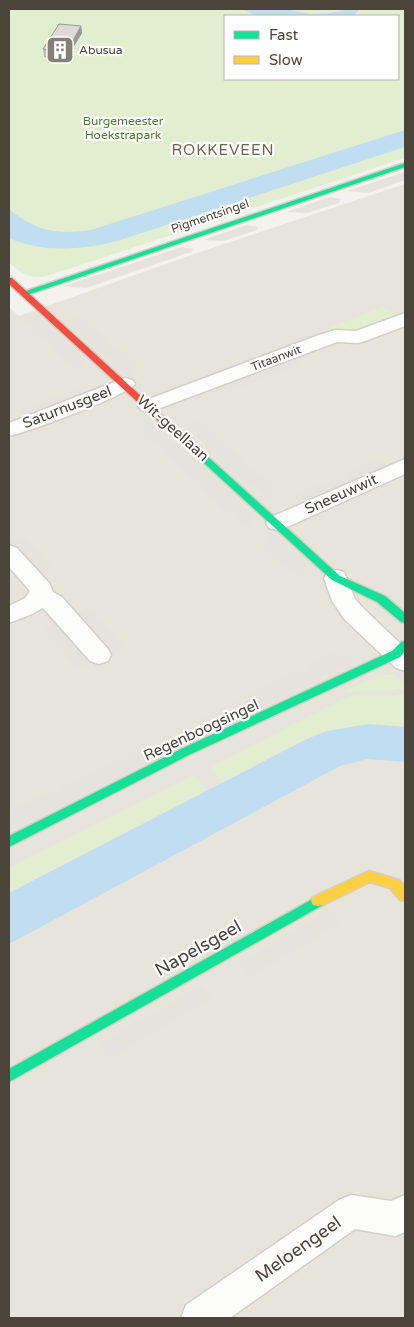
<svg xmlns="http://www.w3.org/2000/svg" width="414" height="1327" font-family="'Varela Round',sans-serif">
<rect width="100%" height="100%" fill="#f4f2ee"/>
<path fill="#e7e4dc" d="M405 184V1318H9V307L19 316 197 253Z"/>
<g fill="#e1eecf" fill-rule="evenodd">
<path d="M9 9H405V158L50 275C32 280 22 275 9 262ZM225 16H398V79H225Z"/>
<path d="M383 307 396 316C377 324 350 341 330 327Z"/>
<path d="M379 675H396L405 684V688C385 693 364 688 343 693Z"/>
<path d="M363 694 390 696 405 694V727C332 715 284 751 222 783L209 767 349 696Z"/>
<path d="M194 775 207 790 9 893V868Z"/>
</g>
<g fill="#e6e3df">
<path d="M405 172V180L369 193 347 191Z"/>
<path d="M330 197 341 199 339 203 307 213 286 212Z"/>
<path d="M247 225 258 227 257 230 224 241 203 240Z"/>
<path d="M182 247 194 249 191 252 86 288 64 286Z"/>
<path d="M31 311 86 361 80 369 72 368 74 363 66 362 51 347 52 343 45 342 30 328 31 324 24 323Z"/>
<path d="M75 317 83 318 90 324 89 329 96 330 107 339 106 344 113 345 136 365 131 378 70 323Z"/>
<path d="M305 337 316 338 179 390 181 384Z"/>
<path d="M295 358 302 364 269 377 262 370Z"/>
<path d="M255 373 263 379 229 392 221 386Z"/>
<path d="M80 388 88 395 25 418 18 411Z"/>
<path d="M147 418 256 518 253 519 251 527 242 526 234 519 236 513 227 512 199 486 201 481 193 480 161 450 162 445 154 444 142 433Z"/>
<path d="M193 420 200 421 245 461 244 466 253 468 273 485 269 501 188 429Z"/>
<path d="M378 459 387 466 352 481 343 474Z"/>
<path d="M337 477 346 484 303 502 295 495Z"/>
<path d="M269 530 309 566 306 568 304 576 295 575 264 547Z"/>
<path d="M25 536 53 568 39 574 10 542Z"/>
<path d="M90 608 125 647 78 669 43 629Z"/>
<path d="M330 654 358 658 215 730 213 728 198 725 200 718 240 698 250 700 252 693 297 671 306 672 308 665Z"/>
<path d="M130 752 162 756 9 833V812L49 792 58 794 62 786 117 759 127 760Z"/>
<path d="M329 910 341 923 248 978 237 965Z"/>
<path d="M201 985 212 998 110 1058 100 1044Z"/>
</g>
<g fill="#c0ddf1">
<path d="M241 9H286L310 14 330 13 350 9 359 10 353 16H258Z"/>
<path d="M405 130V147L117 241C83 250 42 253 9 238V209C36 231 56 235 91 230Z"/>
<path d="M369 724 405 727V762L367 759 340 766 9 944V893L309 738 327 731Z"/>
</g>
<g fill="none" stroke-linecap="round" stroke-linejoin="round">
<defs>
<g id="street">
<path d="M405 313V326L365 341 358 343 337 342 155 410 148 412 141 410 138 406 141 402 319 335 335 330 356 331Z"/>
<path d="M125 378 132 380 135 384C127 396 27 432 9 436V423Z"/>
<path d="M405 459V474L285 528 277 530 269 528 266 523 269 518Z"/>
<path d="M9 545 17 548 50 584 53 592 62 597 108 649 111 655 108 661 99 664 90 661 43 608 32 614 9 623V606L25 598 30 591 9 567Z"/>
<path d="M336 570 344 572 355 599 363 608 405 648V671L396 668 345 620 332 601 324 578 328 572Z"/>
<path d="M351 1195 391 1201 405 1195V1232L395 1236 355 1229 230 1318H181L186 1305 339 1200Z"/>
</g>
<g id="fast">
<path d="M405 163V167L27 295H21L20 293Z"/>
<path d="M173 427 176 428 340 576 385 596 405 613V623L401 622 377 602 332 580 170 432V428Z"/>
<path d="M405 641V651L400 657 189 755 9 847V836L181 749 392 651 401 642Z"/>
<path d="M318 896 323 897 325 901 323 905 9 1082V1069Z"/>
</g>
<path id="slow" d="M369 871 399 880 405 887V901L400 900 390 888 370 882 323 905 318 906 313 905 311 901 313 897Z"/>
<path id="jam" d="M9 278H12L176 428V432H170L9 284Z"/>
</defs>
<use href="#street" stroke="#d2d0cb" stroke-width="3"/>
<use href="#fast" stroke="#d3cfc5" stroke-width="3"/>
<use href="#slow" stroke="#d3cfc5" stroke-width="3"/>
<use href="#jam" stroke="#d3cfc5" stroke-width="3"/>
<use href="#street" fill="#fdfdfc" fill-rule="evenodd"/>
<use href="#fast" fill="#16e098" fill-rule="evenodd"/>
<use href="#slow" fill="#ffcf43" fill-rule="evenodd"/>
<use href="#jam" fill="#f24e42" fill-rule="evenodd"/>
</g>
<path fill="#bfbcb8" d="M81 26 82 33 67 58 44 57 43 49Z"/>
<path fill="#9b9996" d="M81 26 82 33 67 58V51Z"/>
<path fill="#dedbd6" stroke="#9b9996" d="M59 24 81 26 67 51 43 49Z"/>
<defs>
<symbol id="building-square" viewBox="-11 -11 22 22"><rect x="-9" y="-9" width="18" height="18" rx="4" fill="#868178" stroke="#fff"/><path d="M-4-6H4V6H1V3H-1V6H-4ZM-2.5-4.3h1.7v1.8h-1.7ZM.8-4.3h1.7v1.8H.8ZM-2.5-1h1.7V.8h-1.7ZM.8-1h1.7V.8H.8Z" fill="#fff"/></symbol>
</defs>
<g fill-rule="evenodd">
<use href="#building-square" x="44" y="34" width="32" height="32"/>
</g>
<g text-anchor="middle" stroke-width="4.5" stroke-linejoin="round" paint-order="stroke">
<g font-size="12" fill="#4b4439" stroke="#fff" text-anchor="start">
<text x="79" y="54">Abusua</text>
</g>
<g font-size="12" fill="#4a7f2a" stroke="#fff">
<text x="123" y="125">Burgemeester<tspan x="123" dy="14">Hoekstrapark</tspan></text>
</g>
<g font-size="12" fill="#4b4439" stroke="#fff">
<text transform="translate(210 216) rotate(-19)" y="4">Pigmentsingel</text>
<text transform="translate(276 358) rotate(-21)" y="4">Titaanwit</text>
</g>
<g font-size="15" letter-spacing="1" fill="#6e6250" stroke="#fff">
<text x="223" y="155">ROKKEVEEN</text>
</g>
<g font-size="15" fill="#4b4439" stroke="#fff">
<text transform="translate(67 407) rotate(-21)" y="5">Saturnusgeel</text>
<text transform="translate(173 428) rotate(42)" y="5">Wit-geellaan</text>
<text transform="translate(341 494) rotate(-24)" y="5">Sneeuwwit</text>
<text transform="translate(201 730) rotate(-25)" y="5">Regenboogsingel</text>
</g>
<g font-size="18" fill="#4b4439" stroke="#fff">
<text transform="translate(198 948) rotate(-29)" y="6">Napelsgeel</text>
<text transform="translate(298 1249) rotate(-35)" y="6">Meloengeel</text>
</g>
</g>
<rect width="414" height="1327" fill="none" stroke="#4b4439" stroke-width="20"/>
<rect x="224" y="15" width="175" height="65" fill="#ffffff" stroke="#b7b4b0"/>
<rect x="234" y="31" width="25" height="8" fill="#16e098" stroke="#b7b4b0"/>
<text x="269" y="40" font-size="15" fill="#4b4439">Fast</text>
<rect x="234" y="56" width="25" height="8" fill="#ffcf43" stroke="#b7b4b0"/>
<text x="269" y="65" font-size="15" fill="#4b4439">Slow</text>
</svg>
